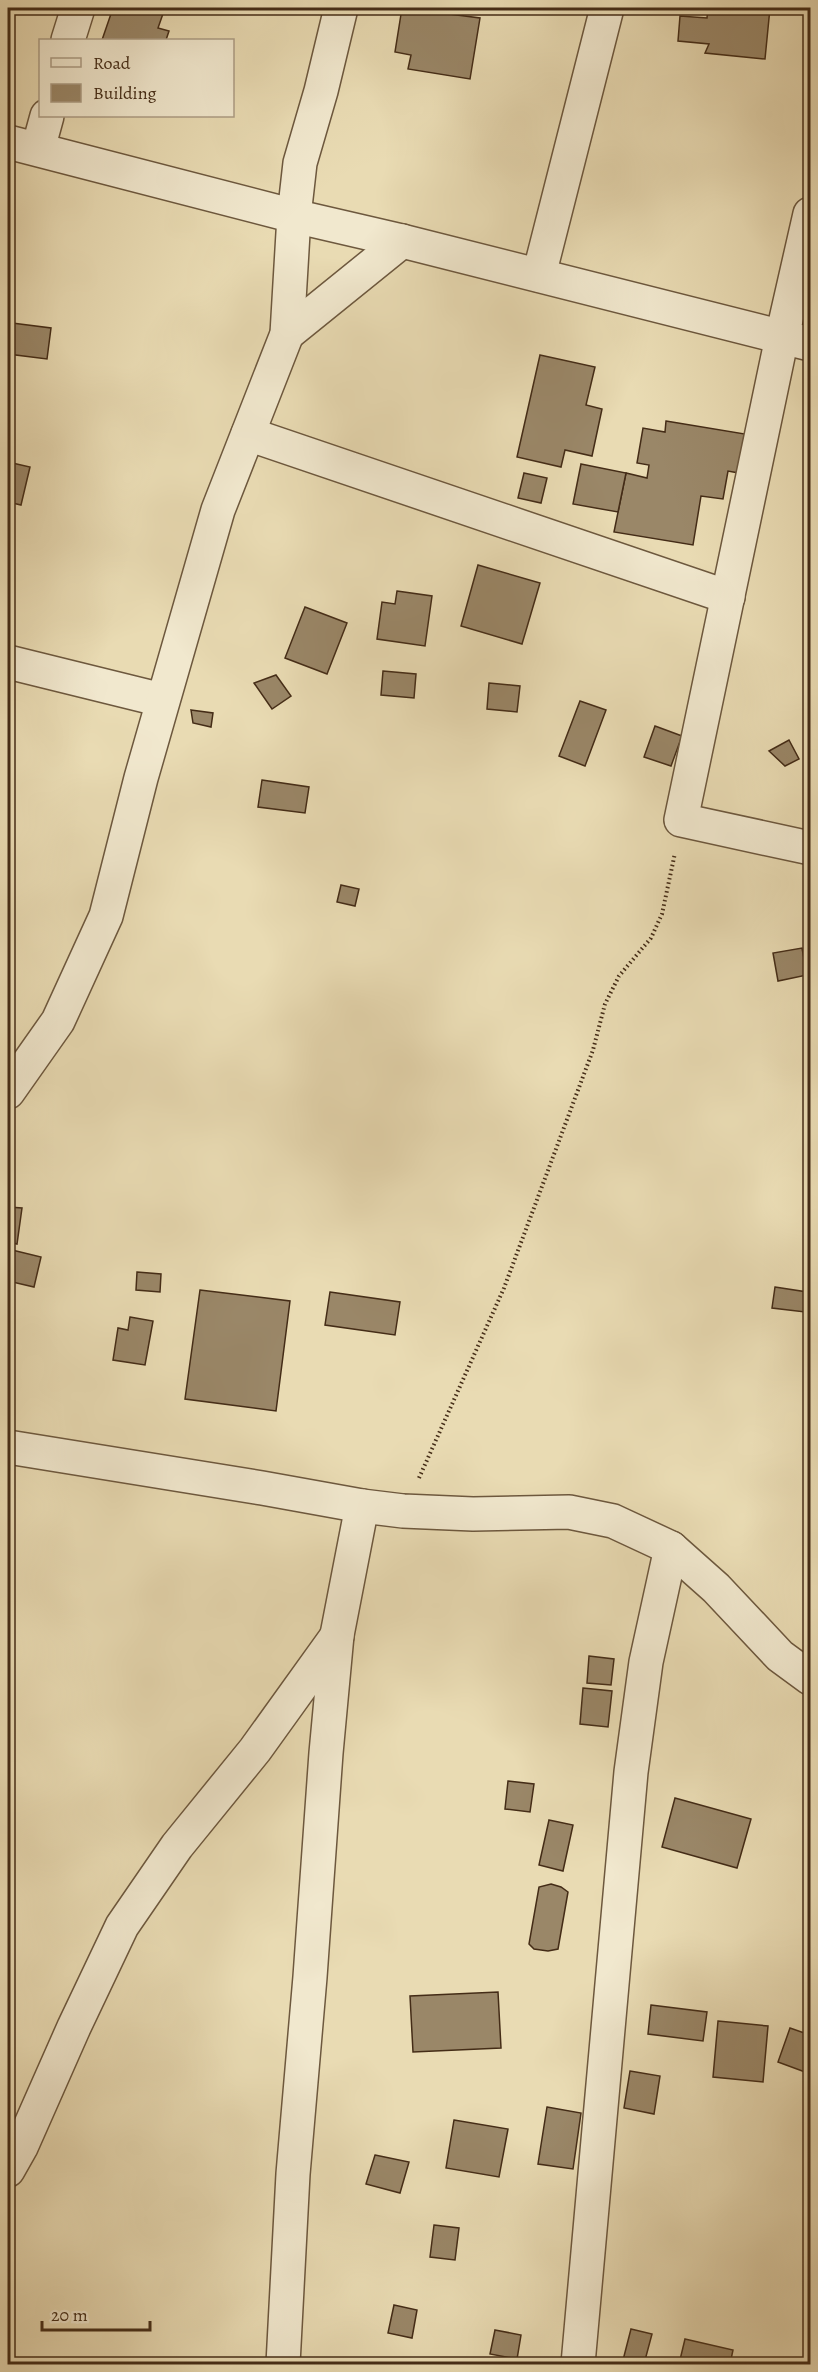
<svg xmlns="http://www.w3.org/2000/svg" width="818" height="2372" font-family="Alegreya,serif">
<rect width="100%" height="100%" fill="#e9dbb3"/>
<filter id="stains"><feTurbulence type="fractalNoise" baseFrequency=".00333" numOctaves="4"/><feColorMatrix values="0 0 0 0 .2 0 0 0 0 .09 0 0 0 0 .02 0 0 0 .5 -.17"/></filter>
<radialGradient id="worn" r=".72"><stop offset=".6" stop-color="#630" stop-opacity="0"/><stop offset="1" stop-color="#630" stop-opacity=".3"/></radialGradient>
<g fill="#9a8768" stroke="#442c17" stroke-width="1.5">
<path d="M113 8H165L158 28 169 31 166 40H102Z"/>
<path d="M402 8 480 18 470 79 408 69 411 55 395 52Z"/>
<path d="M708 8H770L765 59 705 53 709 44 678 41 680 16 707 18Z"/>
<path d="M12 323 51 328 47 359 8 354Z"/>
<path d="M540 355 595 367 586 405 602 409 592 456 565 450 561 467 517 457Z"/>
<path d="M666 421 745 434 739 473 728 471 723 499 701 496 693 545 614 532 626 473 647 478 649 465 637 463 643 428 665 432Z"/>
<path d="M8 462 30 467 21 505 8 502Z"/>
<path d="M581 464 626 473 618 512 573 504Z"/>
<path d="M524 473 547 478 541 503 518 498Z"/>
<path d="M478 565 540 583 522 644 461 626Z"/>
<path d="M397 591 432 596 425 646 377 639 382 602 395 604Z"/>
<path d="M305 607 347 623 327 674 285 658Z"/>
<path d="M383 671 416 674 414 698 381 695Z"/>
<path d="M276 675 291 696 272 709 254 683Z"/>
<path d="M489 683 520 686 517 712 487 709Z"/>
<path d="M580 701 606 710 585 766 559 756Z"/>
<path d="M191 710 213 713 211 727 193 723Z"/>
<path d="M655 726 682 736 671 766 644 757Z"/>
<path d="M789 740 799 759 785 766 769 751Z"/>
<path d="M262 780 309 787 305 813 258 807Z"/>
<path d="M341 885 359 889 355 906 337 902Z"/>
<path d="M802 948 807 975 778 981 773 953Z"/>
<path d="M8 1207 22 1208 17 1244 8 1242Z"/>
<path d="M8 1249 41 1257 34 1287 8 1281Z"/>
<path d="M137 1272 161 1274 160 1292 136 1290Z"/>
<path d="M775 1287 807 1292 805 1312 772 1308Z"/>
<path d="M200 1290 290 1301 276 1411 185 1399Z"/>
<path d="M330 1292 400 1302 395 1335 325 1325Z"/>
<path d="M130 1317 153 1321 145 1365 113 1360 118 1328 128 1330Z"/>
<path d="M8 1345 14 1346 8 1369Z"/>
<path d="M589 1656 614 1659 611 1685 587 1683Z"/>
<path d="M583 1688 612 1691 608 1727 580 1724Z"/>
<path d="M508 1781 534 1784 530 1812 505 1809Z"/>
<path d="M675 1798 751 1819 737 1868 662 1847Z"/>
<path d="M549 1820 573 1825 563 1871 539 1865Z"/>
<path d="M551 1884 561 1887 568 1892 558 1949 548 1951 534 1949 529 1944 539 1887Z"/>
<path d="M498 1992 501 2048 413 2052 410 1996Z"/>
<path d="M651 2005 707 2012 703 2041 648 2034Z"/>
<path d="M718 2021 768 2026 763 2082 713 2077Z"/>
<path d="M790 2028 810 2035V2056L805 2072 778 2062Z"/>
<path d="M630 2071 660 2076 654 2114 624 2108Z"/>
<path d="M547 2107 581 2113 573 2169 538 2164Z"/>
<path d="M454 2120 508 2129 499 2177 446 2168Z"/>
<path d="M375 2155 409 2162 400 2193 366 2184Z"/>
<path d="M434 2225 459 2228 455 2260 430 2257Z"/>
<path d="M394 2305 417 2310 412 2338 388 2333Z"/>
<path d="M631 2329 652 2334 644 2364H622Z"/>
<path d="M495 2330 521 2335 517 2359 490 2354Z"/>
<path d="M685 2339 733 2350 730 2364H679Z"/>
</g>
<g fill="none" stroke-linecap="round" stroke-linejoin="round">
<defs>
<g id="street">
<path d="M68 40 78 8"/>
<path d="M8 142 294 216 402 241 810 344"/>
<path d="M38 149 47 116"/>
<path d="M810 214 782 337 681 820 810 848"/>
<path d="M539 275 607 8"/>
<path d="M287 334 402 241"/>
<path d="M248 434 728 597"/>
<path d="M8 662 162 700"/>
<path d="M8 1092 58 1021 106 916 141 778 218 510 287 334 294 216 300 163 321 91 341 8"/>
<path d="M8 1447 262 1488 362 1506 403 1511 473 1514 569 1512 613 1521 671 1548 716 1588 780 1656 810 1678"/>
<path d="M8 2170 21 2147 74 2027 122 1926 177 1846 255 1750 337 1636"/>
<path d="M283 2364 293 2174 310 1977 326 1753 337 1635 362 1506"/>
<path d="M578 2364 631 1772 646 1662 671 1548"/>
</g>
</defs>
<use href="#street" stroke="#6d583e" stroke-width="36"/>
<path stroke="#442c17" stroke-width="4" stroke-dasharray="1.5 3" stroke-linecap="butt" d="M419 1478 504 1288 593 1050 605 1004 619 976 651 938 662 914 675 853"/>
<use href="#street" stroke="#f1e8ce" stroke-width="33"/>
</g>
<rect width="818" height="2372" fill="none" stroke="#e9dbb3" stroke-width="30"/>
<rect x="9" y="9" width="800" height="2354" fill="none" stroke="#442c17" stroke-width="3"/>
<rect x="15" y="15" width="788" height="2342" fill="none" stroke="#442c17" stroke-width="1.5"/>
<rect x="39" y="39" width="195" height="78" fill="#f1e8ce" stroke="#ac9d85" stroke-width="1.5"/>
<rect x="51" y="58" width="30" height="9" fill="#f1e8ce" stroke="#ac9d85" stroke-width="1.5"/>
<text x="93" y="69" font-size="18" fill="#442c17">Road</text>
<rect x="51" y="84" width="30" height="18" fill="#9a8768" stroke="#ac9d85" stroke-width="1.5"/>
<text x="93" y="99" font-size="18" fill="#442c17">Building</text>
<path d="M42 2321v9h108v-9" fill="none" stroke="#442c17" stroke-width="3"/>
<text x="51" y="2321" font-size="18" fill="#442c17" stroke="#f1e8ce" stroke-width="4.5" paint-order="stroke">20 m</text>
<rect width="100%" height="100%" filter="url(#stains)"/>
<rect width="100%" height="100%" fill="url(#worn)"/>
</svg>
